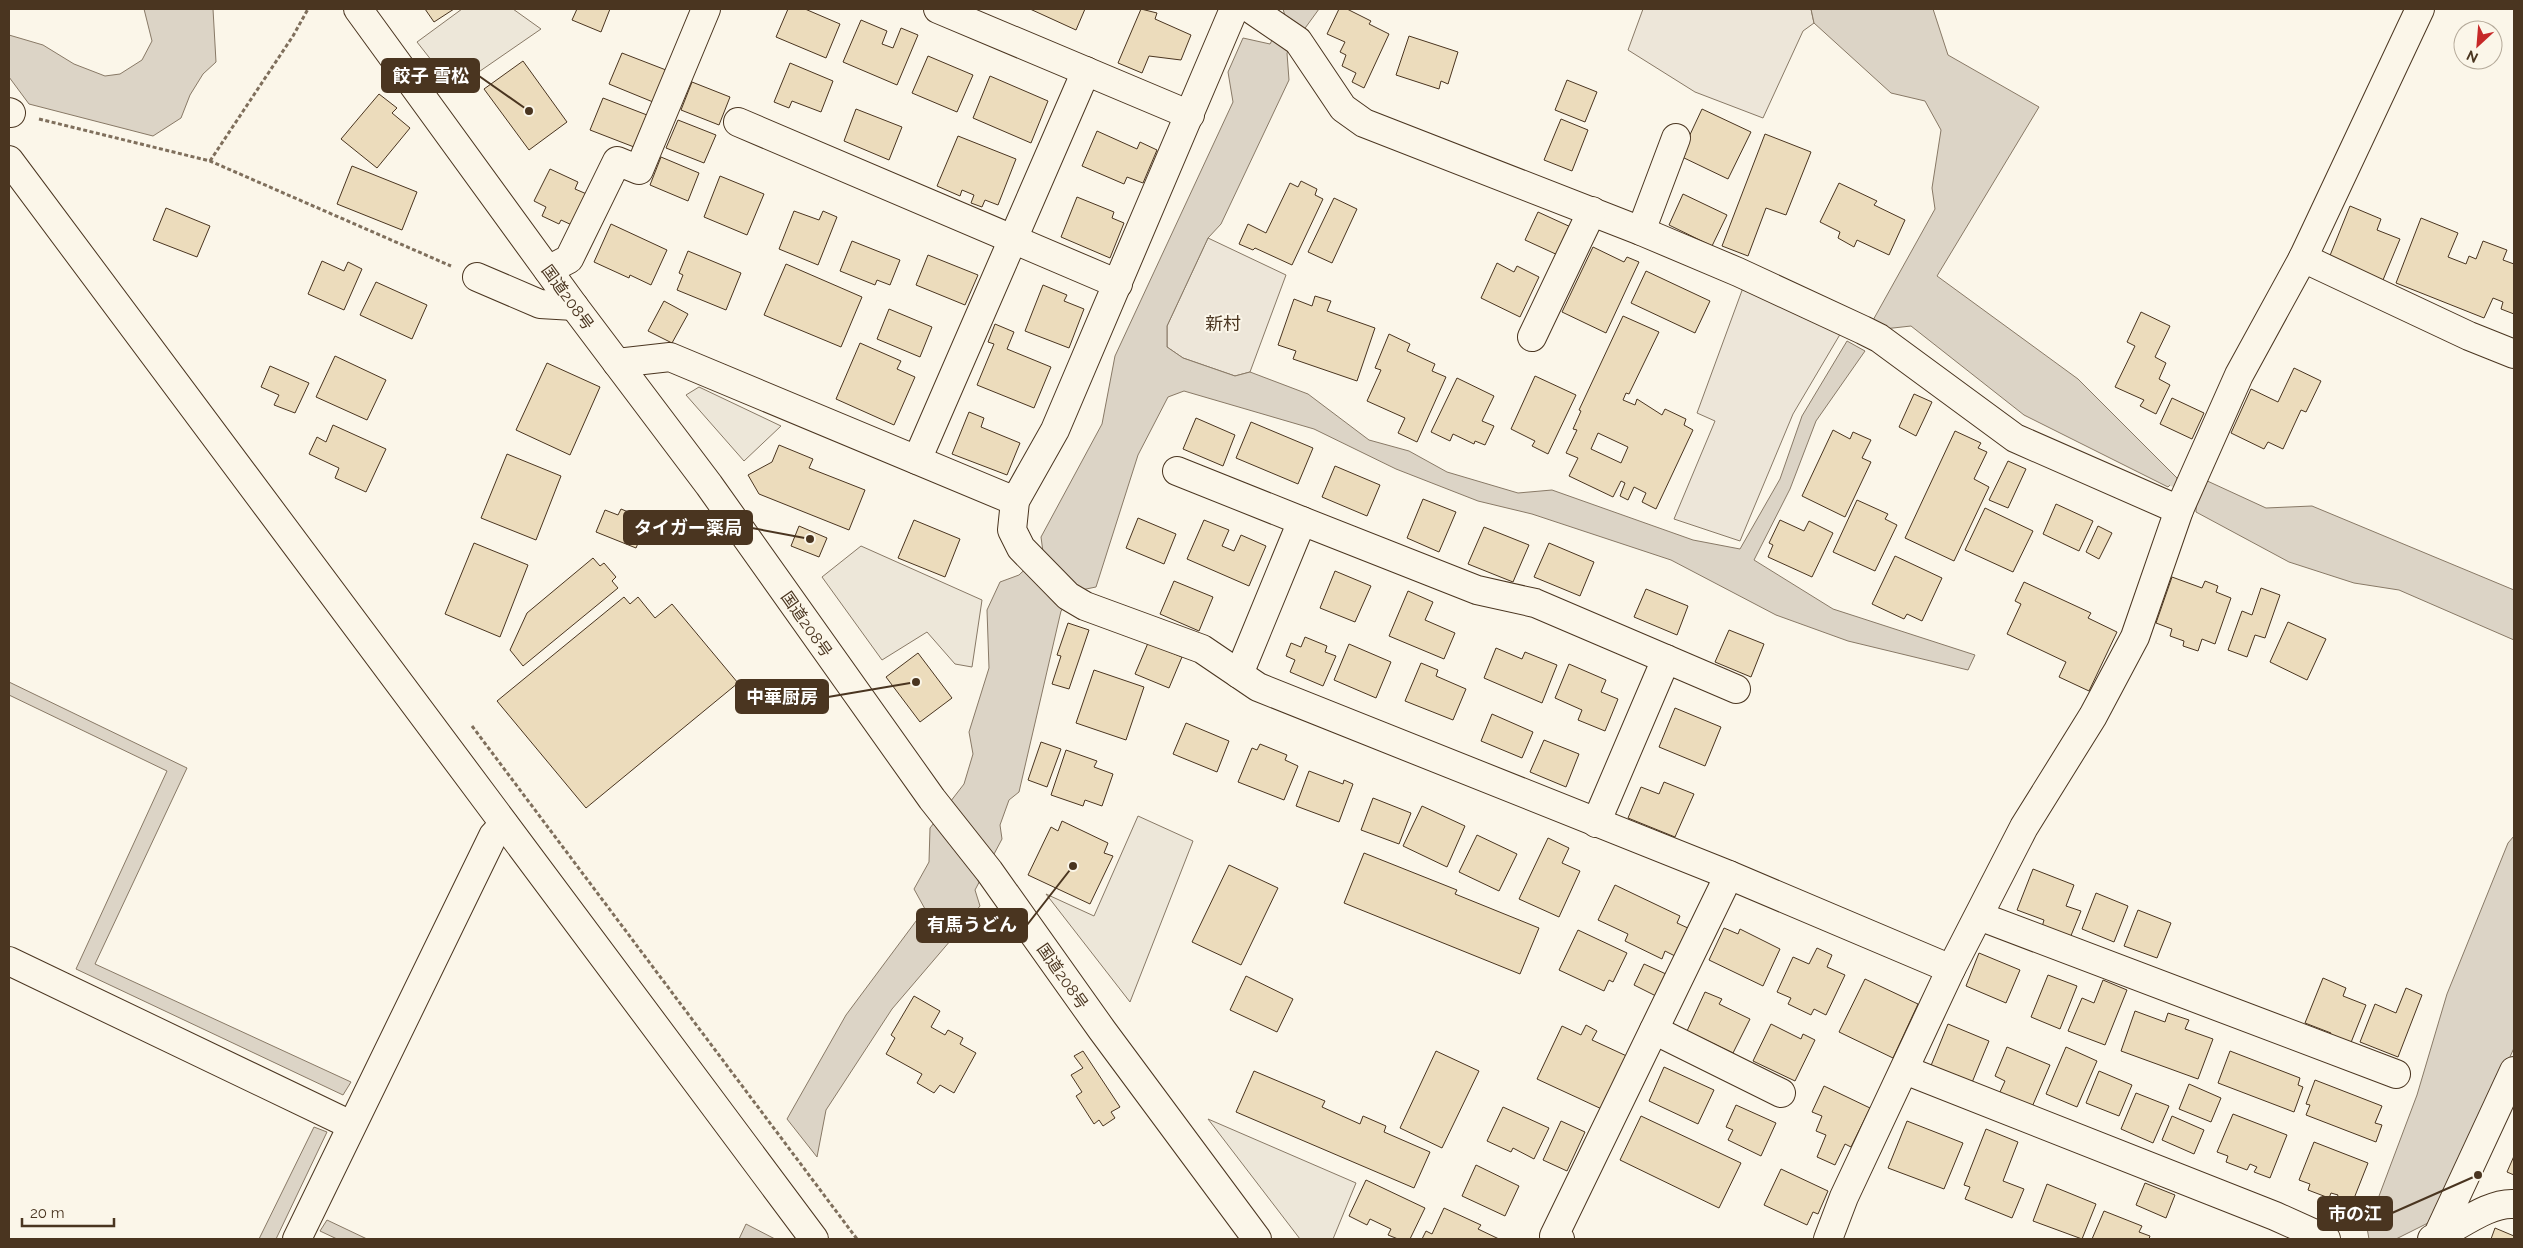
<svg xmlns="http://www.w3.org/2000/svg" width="2523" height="1248" font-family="Raleway,'Noto Sans JP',sans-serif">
<rect width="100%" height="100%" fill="#fbf6e9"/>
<g fill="#ede6d9" stroke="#887966">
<path d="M1643 9H1811L1814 23 1803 31 1763 118 1695 92 1628 50Z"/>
<path d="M1208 238 1286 275 1250 372 1235 376 1183 358 1167 347V326Z"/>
<path d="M1744 285 1842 331 1793 414 1740 541 1674 519 1715 421 1697 413Z"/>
</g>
<g fill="#ede7d9" stroke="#887966">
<path d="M462 9H513L541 29 454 89 417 42Z"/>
<path d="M699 387 781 426 744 461 686 395Z"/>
<path d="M861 546 982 600 972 667 955 664 927 632 882 660 822 577Z"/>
<path d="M1138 816 1193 841 1130 1002 1046 894 1094 916Z"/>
<path d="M1208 1119 1356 1183 1333 1239H1300Z"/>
</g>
<g fill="#dcd4c6" stroke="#887966">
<path d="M144 9H213L216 62 203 74 190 95 181 118 153 136 29 104 9 77V35L43 45 74 64 105 76 120 74 142 60 152 41Z"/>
<path d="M1283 9H1319L1287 53 1289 80 1221 224 1208 238 1167 326V347L1183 358 1235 376 1250 372 1308 394 1369 440 1409 451 1447 472 1518 493 1552 490 1693 540 1740 549 1780 479 1802 416 1847 341 1865 351 1816 421 1790 489 1754 560 1833 609 1975 655 1968 670 1848 641 1776 615 1671 560 1532 514 1478 501 1396 469 1314 429 1184 391 1168 397 1138 455 1096 587 1081 590 1061 611 1019 792 1009 800 1000 825 1002 839 975 890 980 906 892 1009 826 1110 817 1157 787 1119 846 1015 925 909 914 889 929 862 930 828 964 784 973 754 969 732 989 668 987 610 1000 582 1019 575 1043 552 1041 537 1102 424 1115 356 1233 102 1228 72 1243 38 1270 44 1285 16Z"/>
<path d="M1811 9H1933L1948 55 2039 107 1937 276 2078 379 2177 478 2168 487 2024 415 1911 326 1884 329 1872 322 1935 209 1932 188 1941 130 1925 101 1891 93 1814 23Z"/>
<path d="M2203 479 2266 508 2312 506 2514 590V640L2399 590 2354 583 2289 562 2196 512V492Z"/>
<path d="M9 682 187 768 95 964 351 1082 343 1095 76 969 167 771 9 695Z"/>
<path d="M2514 836V1048L2436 1219 2396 1239H2369L2367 1228 2417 1095 2447 994 2508 843Z"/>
<path d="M314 1127 327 1132 276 1239H259Z"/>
<path d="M327 1220 367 1239H337L320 1231Z"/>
<path d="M746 1224 775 1239H739Z"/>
</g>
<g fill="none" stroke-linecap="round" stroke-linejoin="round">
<path stroke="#dcd4c6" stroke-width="9" d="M2173 482 2187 488"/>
</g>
<g fill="#ecdcbc" stroke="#4a3520" fill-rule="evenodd">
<path d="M425 9H454L434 22Z"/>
<path d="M577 9H610L601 32 572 20Z"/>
<path d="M788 9H805L840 24 826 58 776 37Z"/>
<path d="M1030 9H1085L1076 30Z"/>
<path d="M1141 9 1157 13 1155 19 1191 35 1181 60 1149 56 1142 73 1118 63Z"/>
<path d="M1339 9H1347L1371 21 1369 24 1389 34 1364 88 1352 82 1356 73 1342 66 1346 55 1340 52 1345 42 1327 34Z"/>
<path d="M861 20 887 31 882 44 893 48 901 28 918 35 897 85 843 62Z"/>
<path d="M1409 36 1458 52 1448 84 1441 81 1439 89 1396 75Z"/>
<path d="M622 53 666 70 653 102 609 84Z"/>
<path d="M928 56 973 75 957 112 912 93Z"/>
<path d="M523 61 567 122 529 150 484 89Z"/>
<path d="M790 63 833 81 821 112 792 101 789 108 774 102Z"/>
<path d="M990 76 1048 101 1031 143 973 118Z"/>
<path d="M1567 80 1597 92 1585 122 1555 110Z"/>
<path d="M692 82 730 97 719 125 681 110Z"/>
<path d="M379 94 397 108 392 113 410 128 377 168 341 139Z"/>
<path d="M603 98 647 115 634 147 590 130Z"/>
<path d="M856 109 902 127 889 160 844 141Z"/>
<path d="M1702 109 1751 132 1728 179 1680 156Z"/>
<path d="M1561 119 1588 130 1572 171 1544 160Z"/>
<path d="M678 120 716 135 704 163 666 148Z"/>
<path d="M1097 131 1137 149 1140 142 1157 150 1143 183 1127 177 1124 184 1082 166Z"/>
<path d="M1765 134 1811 152 1786 215 1766 208 1748 256 1722 246Z"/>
<path d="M958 136 1016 159 998 205 985 200 982 207 971 203 974 195 962 190 960 196 937 186Z"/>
<path d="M661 157 699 173 688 201 650 185Z"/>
<path d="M352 166 417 192 402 230 337 204Z"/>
<path d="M550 169 578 182 575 189 589 195 574 226 561 220 559 224 542 216 546 207 534 201Z"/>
<path d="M720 176 764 194 747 235 704 217Z"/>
<path d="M1301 181 1317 189 1315 195 1323 199 1292 265 1255 248 1253 250 1239 244 1248 224 1266 233 1290 183 1298 187Z"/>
<path d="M1839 183 1877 201 1874 205 1905 220 1889 255 1857 240 1854 247 1838 238 1840 232 1820 222Z"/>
<path d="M1683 194 1727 215 1712 246 1669 225Z"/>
<path d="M1077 197 1114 212 1112 218 1124 223 1110 258 1061 237Z"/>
<path d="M1334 198 1357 209 1332 263 1308 252Z"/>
<path d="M2350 206 2381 219 2377 230 2400 239 2383 280 2329 258Z"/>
<path d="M166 208 210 226 197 257 153 240Z"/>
<path d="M794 211 819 220 823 211 837 217 818 265 779 249Z"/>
<path d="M1538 212 1573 228 1560 256 1525 240Z"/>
<path d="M2421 218 2458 233 2448 257 2466 264 2469 256 2476 259 2483 241 2507 250 2503 260 2514 264V314L2501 309 2503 302 2493 298 2484 318 2396 283Z"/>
<path d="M611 224 667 250 651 285 630 275 629 278 594 262Z"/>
<path d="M852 241 900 260 890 285 877 280 875 285 840 271Z"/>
<path d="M1593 247 1624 262 1627 257 1639 262 1606 333 1562 312Z"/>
<path d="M688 251 741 273 726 310 677 290 683 275 679 273Z"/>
<path d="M928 255 978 275 965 305 916 285Z"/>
<path d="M322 261 344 271 348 262 362 269 344 310 308 294Z"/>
<path d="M1497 263 1514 272 1517 266 1539 277 1520 317 1481 298Z"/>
<path d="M786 264 862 297 841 347 764 315Z"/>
<path d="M1646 271 1710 301 1695 333 1631 303Z"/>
<path d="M376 282 427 305 412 339 360 315Z"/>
<path d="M1043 285 1067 295 1064 301 1084 309 1069 348 1025 331Z"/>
<path d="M1315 296 1331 301 1327 311 1375 328 1357 381 1293 359 1296 351 1278 345 1294 299 1312 306Z"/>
<path d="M664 301 688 314 672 343 648 331Z"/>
<path d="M889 309 932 327 920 357 877 339Z"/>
<path d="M2141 312 2170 326 2155 357 2166 363 2159 379 2170 385 2156 414 2140 406 2144 400 2115 387 2135 346 2127 342Z"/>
<path d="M1623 316 1659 332 1629 394 1626 393 1623 400 1635 405 1637 399 1662 415 1665 409 1686 419 1684 425 1693 430 1656 509 1642 502 1646 493 1634 487 1628 500 1620 496 1625 483 1621 481 1613 497 1569 476 1578 458 1566 453 1577 430 1573 429 1581 411 1579 410ZM1598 433 1628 447 1621 463 1591 449Z"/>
<path d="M995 324 1014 332 1007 349 1051 367 1034 408 977 385 994 344 988 342Z"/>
<path d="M1389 334 1410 344 1407 351 1435 364 1432 371 1446 377 1417 442 1398 433 1405 418 1367 401 1381 370 1375 368Z"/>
<path d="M860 343 901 361 897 369 915 377 894 425 836 399Z"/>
<path d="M335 356 386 380 367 420 316 397Z"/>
<path d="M547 363 600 387 570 455 516 430Z"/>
<path d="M270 366 309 383 295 413 274 405 279 395 261 387Z"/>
<path d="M2294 368 2321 381 2306 412 2301 410 2283 449 2268 442 2264 449 2231 433 2251 389 2278 402Z"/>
<path d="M1535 376 1576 395 1548 454 1532 446 1535 441 1511 429Z"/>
<path d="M1457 378 1494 396 1482 421 1494 426 1485 445 1475 441 1474 444 1453 434 1450 441 1431 432Z"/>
<path d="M1914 394 1932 402 1916 436 1899 427Z"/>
<path d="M2172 398 2204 413 2192 439 2160 424Z"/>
<path d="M969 412 984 418 981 427 1020 443 1007 475 952 454Z"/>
<path d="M1196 418 1235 435 1223 466 1183 449Z"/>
<path d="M1251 422 1313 448 1298 484 1236 458Z"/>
<path d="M333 425 386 449 366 492 335 478 339 468 309 454 317 437 326 442Z"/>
<path d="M1833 430 1850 439 1853 432 1871 440 1862 458 1871 462 1845 517 1802 496Z"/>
<path d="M1955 431 1981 443 1978 448 1987 452 1974 479 1989 487 1954 561 1905 538Z"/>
<path d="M779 445 813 459 809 468 865 490 849 530 759 494 748 475 772 462Z"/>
<path d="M507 454 561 476 536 540 481 518Z"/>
<path d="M2008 461 2026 469 2008 508 1989 500Z"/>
<path d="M1335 466 1380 485 1367 516 1322 497Z"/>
<path d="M1423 499 1456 512 1439 552 1407 538Z"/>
<path d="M1857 500 1888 514 1885 519 1897 525 1875 571 1833 552Z"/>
<path d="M2056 504 2093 521 2079 551 2043 534Z"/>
<path d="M1985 508 2033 531 2013 572 1965 550Z"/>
<path d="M621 509 648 520 636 548 596 532 605 510 618 515Z"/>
<path d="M1138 518 1176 534 1164 564 1126 548Z"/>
<path d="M914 520 960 539 945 577 898 558Z"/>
<path d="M1204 520 1229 530 1222 546 1234 551 1241 535 1266 546 1249 586 1187 559Z"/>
<path d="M1780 520 1804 531 1809 521 1833 533 1812 577 1768 557 1773 545 1769 543Z"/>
<path d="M799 526 827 538 819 557 791 546Z"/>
<path d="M2098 526 2112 533 2099 559 2086 552Z"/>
<path d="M1484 527 1529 545 1513 582 1468 564Z"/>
<path d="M474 543 528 565 500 637 445 614Z"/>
<path d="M1549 543 1594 562 1580 596 1534 577Z"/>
<path d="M1895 556 1942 578 1922 621 1907 614 1904 619 1872 604Z"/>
<path d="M593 558 600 566 604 563 616 577 612 581 618 588 523 666 510 650 527 613Z"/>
<path d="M1335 571 1371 586 1355 622 1320 608Z"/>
<path d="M2172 577 2202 588 2205 581 2218 586 2216 592 2231 598 2215 644 2202 639 2198 651 2183 646 2184 641 2170 636 2172 629 2156 623Z"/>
<path d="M1174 581 1213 597 1199 631 1160 614Z"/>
<path d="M2024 582 2091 613 2088 618 2117 632 2089 691 2059 677 2066 662 2007 634 2021 604 2015 601Z"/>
<path d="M2261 588 2280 595 2265 638 2255 635 2247 657 2228 650 2242 611 2252 615Z"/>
<path d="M1646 589 1688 606 1677 635 1634 617Z"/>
<path d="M1408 591 1433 602 1425 620 1455 633 1444 659 1389 636Z"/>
<path d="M624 597 630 604 638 597 655 618 672 604 738 683 586 808 497 701Z"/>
<path d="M2288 622 2326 639 2307 680 2270 662Z"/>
<path d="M1068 623 1089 630 1069 689 1052 684 1061 656 1057 655Z"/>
<path d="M1729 630 1764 644 1751 677 1715 662Z"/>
<path d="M1305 637 1327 646 1325 652 1336 656 1323 686 1290 672 1295 660 1286 656 1291 643 1301 647Z"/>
<path d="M1148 643 1182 657 1169 688 1135 674Z"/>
<path d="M1349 644 1391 662 1376 698 1334 680Z"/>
<path d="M1496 648 1522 659 1525 652 1557 665 1542 703 1484 678Z"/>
<path d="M918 653 952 698 920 722 886 677Z"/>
<path d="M1421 663 1438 670 1436 676 1466 689 1453 720 1405 701Z"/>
<path d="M1569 664 1606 680 1601 692 1618 699 1605 731 1578 720 1582 710 1555 698Z"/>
<path d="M1094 670 1144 687 1126 740 1076 723Z"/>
<path d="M1675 708 1721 727 1705 766 1659 747Z"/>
<path d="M1492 714 1533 732 1522 758 1481 741Z"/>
<path d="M1186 723 1229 741 1217 772 1173 754Z"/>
<path d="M1544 740 1579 754 1566 787 1530 772Z"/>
<path d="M1041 742 1061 749 1047 787 1028 780Z"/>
<path d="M1260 744 1287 755 1285 760 1298 766 1284 800 1238 782 1252 748 1257 750Z"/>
<path d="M1066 750 1097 761 1094 767 1113 774 1102 806 1085 800 1083 806 1051 795Z"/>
<path d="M1309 771 1343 784 1344 780 1353 784 1339 822 1296 806Z"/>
<path d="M1664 782 1694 794 1675 837 1628 818 1641 787 1659 794Z"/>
<path d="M1373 798 1411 813 1399 844 1361 830Z"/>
<path d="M1422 806 1465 826 1447 867 1403 846Z"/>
<path d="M1062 821 1108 843 1104 853 1113 856 1090 904 1028 875 1051 827 1058 831Z"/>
<path d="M1477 835 1517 854 1499 891 1459 872Z"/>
<path d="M1548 838 1569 848 1562 863 1580 871 1559 917 1519 899Z"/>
<path d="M1364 853 1457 890 1455 894 1539 928 1520 974 1344 903Z"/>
<path d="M1229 865 1278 888 1241 965 1192 942Z"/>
<path d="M2033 869 2074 885 2066 906 2081 911 2070 938 2042 927 2044 920 2017 910Z"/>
<path d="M1615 885 1680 916 1677 923 1690 929 1677 957 1665 951 1662 959 1625 941 1628 934 1598 920Z"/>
<path d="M2096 893 2128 906 2114 942 2082 929Z"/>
<path d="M2138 910 2171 923 2157 958 2124 946Z"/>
<path d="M1724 928 1738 934 1740 929 1780 949 1763 986 1709 960Z"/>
<path d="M1578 930 1627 953 1613 982 1609 980 1604 991 1559 970Z"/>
<path d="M1817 948 1832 955 1827 967 1845 975 1826 1015 1814 1009 1811 1015 1788 1004 1791 998 1777 992 1793 957 1809 964Z"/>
<path d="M1979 953 2020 970 2006 1003 1966 986Z"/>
<path d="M1644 964 1666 974 1656 996 1634 985Z"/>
<path d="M2048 975 2077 986 2060 1029 2031 1017Z"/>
<path d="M1246 976 1293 999 1277 1032 1230 1010Z"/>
<path d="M2323 978 2346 988 2343 996 2366 1005 2350 1045 2329 1037 2331 1033 2305 1023Z"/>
<path d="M1865 979 1918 1004 1893 1058 1839 1032Z"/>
<path d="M2103 980 2127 990 2105 1045 2068 1031 2082 998 2094 1003Z"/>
<path d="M2406 988 2422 995 2398 1057 2360 1042 2375 1004 2396 1013Z"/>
<path d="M1705 992 1722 999 1719 1004 1750 1019 1733 1053 1687 1031Z"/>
<path d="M914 996 940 1011 931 1027 945 1035 948 1030 963 1038 960 1044 976 1053 954 1093 940 1085 934 1093 917 1083 922 1074 886 1054 895 1038 891 1035Z"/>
<path d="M2135 1011 2165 1022 2168 1013 2189 1020 2185 1029 2213 1039 2198 1079 2121 1051Z"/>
<path d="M1771 1024 1801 1039 1803 1034 1815 1040 1795 1081 1753 1061Z"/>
<path d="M1948 1024 1989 1041 1971 1085 1930 1068Z"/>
<path d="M1586 1025 1597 1031 1592 1040 1631 1058 1606 1111 1537 1079 1562 1026 1581 1035Z"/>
<path d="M2007 1047 2050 1065 2032 1107 1999 1094 2005 1081 1995 1076Z"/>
<path d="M2066 1047 2097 1061 2077 1107 2046 1094Z"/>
<path d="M1083 1051 1120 1107 1111 1112 1115 1118 1103 1126 1099 1120 1094 1124 1076 1096 1082 1092 1071 1075 1083 1068 1074 1056Z"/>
<path d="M1436 1051 1479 1071 1442 1148 1400 1128Z"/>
<path d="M2230 1051 2300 1078 2298 1085 2303 1087 2294 1112 2218 1083Z"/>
<path d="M1664 1067 1714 1090 1698 1124 1649 1101Z"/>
<path d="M1254 1071 1325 1101 1322 1107 1360 1124 1363 1116 1386 1126 1384 1132 1430 1152 1414 1188 1236 1112Z"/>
<path d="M2099 1071 2132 1085 2119 1116 2086 1103Z"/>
<path d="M2315 1080 2382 1106 2375 1123 2382 1125 2376 1142 2306 1115 2310 1105 2306 1104Z"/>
<path d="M2189 1084 2221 1098 2211 1122 2179 1109Z"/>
<path d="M1824 1086 1870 1108 1851 1147 1845 1144 1835 1165 1817 1157 1826 1135 1816 1131 1822 1116 1812 1112Z"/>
<path d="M2136 1093 2169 1106 2153 1143 2121 1129Z"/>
<path d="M1736 1105 1776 1123 1761 1156 1728 1140 1733 1130 1726 1127Z"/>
<path d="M1503 1107 1549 1128 1534 1159 1513 1148 1511 1152 1487 1141Z"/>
<path d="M2233 1114 2287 1135 2270 1178 2254 1172 2257 1167 2250 1164 2247 1170 2226 1162 2228 1156 2217 1152Z"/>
<path d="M1641 1116 1741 1163 1719 1208 1620 1160Z"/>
<path d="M2172 1116 2204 1130 2194 1154 2162 1140Z"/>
<path d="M1561 1121 1585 1132 1567 1171 1543 1160Z"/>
<path d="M1907 1121 1963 1143 1944 1189 1888 1168Z"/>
<path d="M1986 1129 2018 1142 2003 1181 2024 1189 2012 1218 1965 1199 1970 1187 1964 1185Z"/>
<path d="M2314 1142 2368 1163 2351 1206 2336 1200 2338 1195 2331 1193 2329 1198 2308 1190 2310 1184 2299 1180Z"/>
<path d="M2514 1156V1175L2507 1172Z"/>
<path d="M1476 1165 1519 1186 1505 1216 1462 1196Z"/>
<path d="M1781 1169 1828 1191 1818 1214 1813 1212 1807 1225 1764 1205Z"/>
<path d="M1366 1180 1425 1208 1410 1239H1398L1388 1235 1391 1229 1370 1219 1367 1225 1349 1216Z"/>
<path d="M2145 1183 2175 1195 2166 1218 2136 1205Z"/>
<path d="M2047 1184 2096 1204 2082 1239 2033 1221Z"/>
<path d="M1444 1208 1481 1225 1478 1229 1499 1239H1422L1426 1231 1432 1234Z"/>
<path d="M2104 1211 2142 1226 2139 1232 2150 1236 2149 1239H2092Z"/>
<path d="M2495 1228 2514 1236V1239H2491Z"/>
</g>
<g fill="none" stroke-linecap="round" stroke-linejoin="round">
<defs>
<g id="minor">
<path d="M938 9 1190 115"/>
<path d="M1234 9 1055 430 1015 501 1012 530 1021 548 1068 596 1085 606 1202 649 1258 687 1729 875 1951 969"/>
<path d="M1251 9 1298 41 1343 108 1364 123 1641 231 1738 272 1863 330 1879 338 2015 438 2179 510"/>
<path d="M9 112 11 113"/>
<path d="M738 122 1118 284"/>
<path d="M9 160 814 1239"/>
<path d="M1641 231 1676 138"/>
<path d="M2303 258 2469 336 2514 354"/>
<path d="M548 270 569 259 617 161 639 170 706 9"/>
<path d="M477 277 540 304 574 306"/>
<path d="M1532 337 1592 211"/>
<path d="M617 363 670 357 1015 501"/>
<path d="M917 460 1086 71"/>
<path d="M1177 471 1302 521"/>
<path d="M1666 659 1736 689"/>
<path d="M1239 674 1302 521 1477 590 1535 603 1666 659 1596 823"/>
<path d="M1979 916 2396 1074"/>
<path d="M9 961 351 1125"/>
<path d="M1654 1030 1781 1093"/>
<path d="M1905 1070 2275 1216 2326 1239"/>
<path d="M297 1239 493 836 504 824"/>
<path d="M1560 1239 1554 1236 1729 875"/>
<path d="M1828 1239 1844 1197 1951 969 2024 827 2093 716 2135 637 2179 510 2239 375 2303 258 2420 9"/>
<path d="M2432 1239C2456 1229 2488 1202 2514 1204"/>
<path d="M2436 1239 2514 1071"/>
</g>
<path id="highway" d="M358 9 574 306 709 485 932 799 989 871 1102 1030 1257 1239"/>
</defs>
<use href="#minor" stroke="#4a3520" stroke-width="30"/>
<use href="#highway" stroke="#4a3520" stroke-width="30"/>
<g stroke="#7f6f5c" stroke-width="3" stroke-dasharray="4 2.5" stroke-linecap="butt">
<path d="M39 119 210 161 451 266"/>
<path d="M210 161 293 36 308 9"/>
<path d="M472 726 857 1239"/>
</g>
<use href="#minor" stroke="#fbf6e9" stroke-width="28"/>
<use href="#highway" stroke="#fbf6e9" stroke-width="28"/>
</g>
<g text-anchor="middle" stroke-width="4" stroke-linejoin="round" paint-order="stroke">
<g font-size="16" fill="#4a3520" stroke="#fbf6e9">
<text transform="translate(568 297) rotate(54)" y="6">国道208号</text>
<text transform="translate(807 624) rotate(55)" y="6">国道208号</text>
<text transform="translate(1063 976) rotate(55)" y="6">国道208号</text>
</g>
<g font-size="18" fill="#4a3520" stroke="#fbf6e9">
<text x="1223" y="330">新村</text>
</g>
</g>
<path fill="none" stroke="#4a3520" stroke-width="2" d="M529 111L479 76M810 539L752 528M916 682L828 697M1073 866L1027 925M2478 1175L2392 1213"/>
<g fill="#4a3520" stroke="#fbf6e9" stroke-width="2">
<circle cx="529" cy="111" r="5"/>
<circle cx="810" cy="539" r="5"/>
<circle cx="916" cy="682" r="5"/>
<circle cx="1073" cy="866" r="5"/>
<circle cx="2478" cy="1175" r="5"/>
</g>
<g fill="#4a3520" stroke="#4a3520" stroke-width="2">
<rect x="382" y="59" width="97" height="33" rx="5"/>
<rect x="624" y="511" width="128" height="33" rx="5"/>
<rect x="736" y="680" width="92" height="33" rx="5"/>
<rect x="917" y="909" width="110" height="33" rx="5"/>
<rect x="2318" y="1197" width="74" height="33" rx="5"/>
</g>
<g font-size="18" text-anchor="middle" font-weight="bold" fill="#fff">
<text x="431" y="82">餃子 雪松</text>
<text x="688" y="534">タイガー薬局</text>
<text x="782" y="703">中華厨房</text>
<text x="972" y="931">有馬うどん</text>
<text x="2355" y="1220">市の江</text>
</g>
<rect width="2523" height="1248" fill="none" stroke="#4a3520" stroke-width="20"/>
<g transform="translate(2478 45) rotate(206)"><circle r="24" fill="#fbf6e9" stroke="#b4a999"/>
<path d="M0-4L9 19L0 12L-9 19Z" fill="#c62828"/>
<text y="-8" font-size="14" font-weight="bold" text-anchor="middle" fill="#4a3520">N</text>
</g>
<path d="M22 1218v8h92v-8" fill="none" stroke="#4a3520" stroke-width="2.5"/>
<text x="30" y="1218" font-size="15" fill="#4a3520" stroke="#fbf6e9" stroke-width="4" paint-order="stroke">20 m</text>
</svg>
